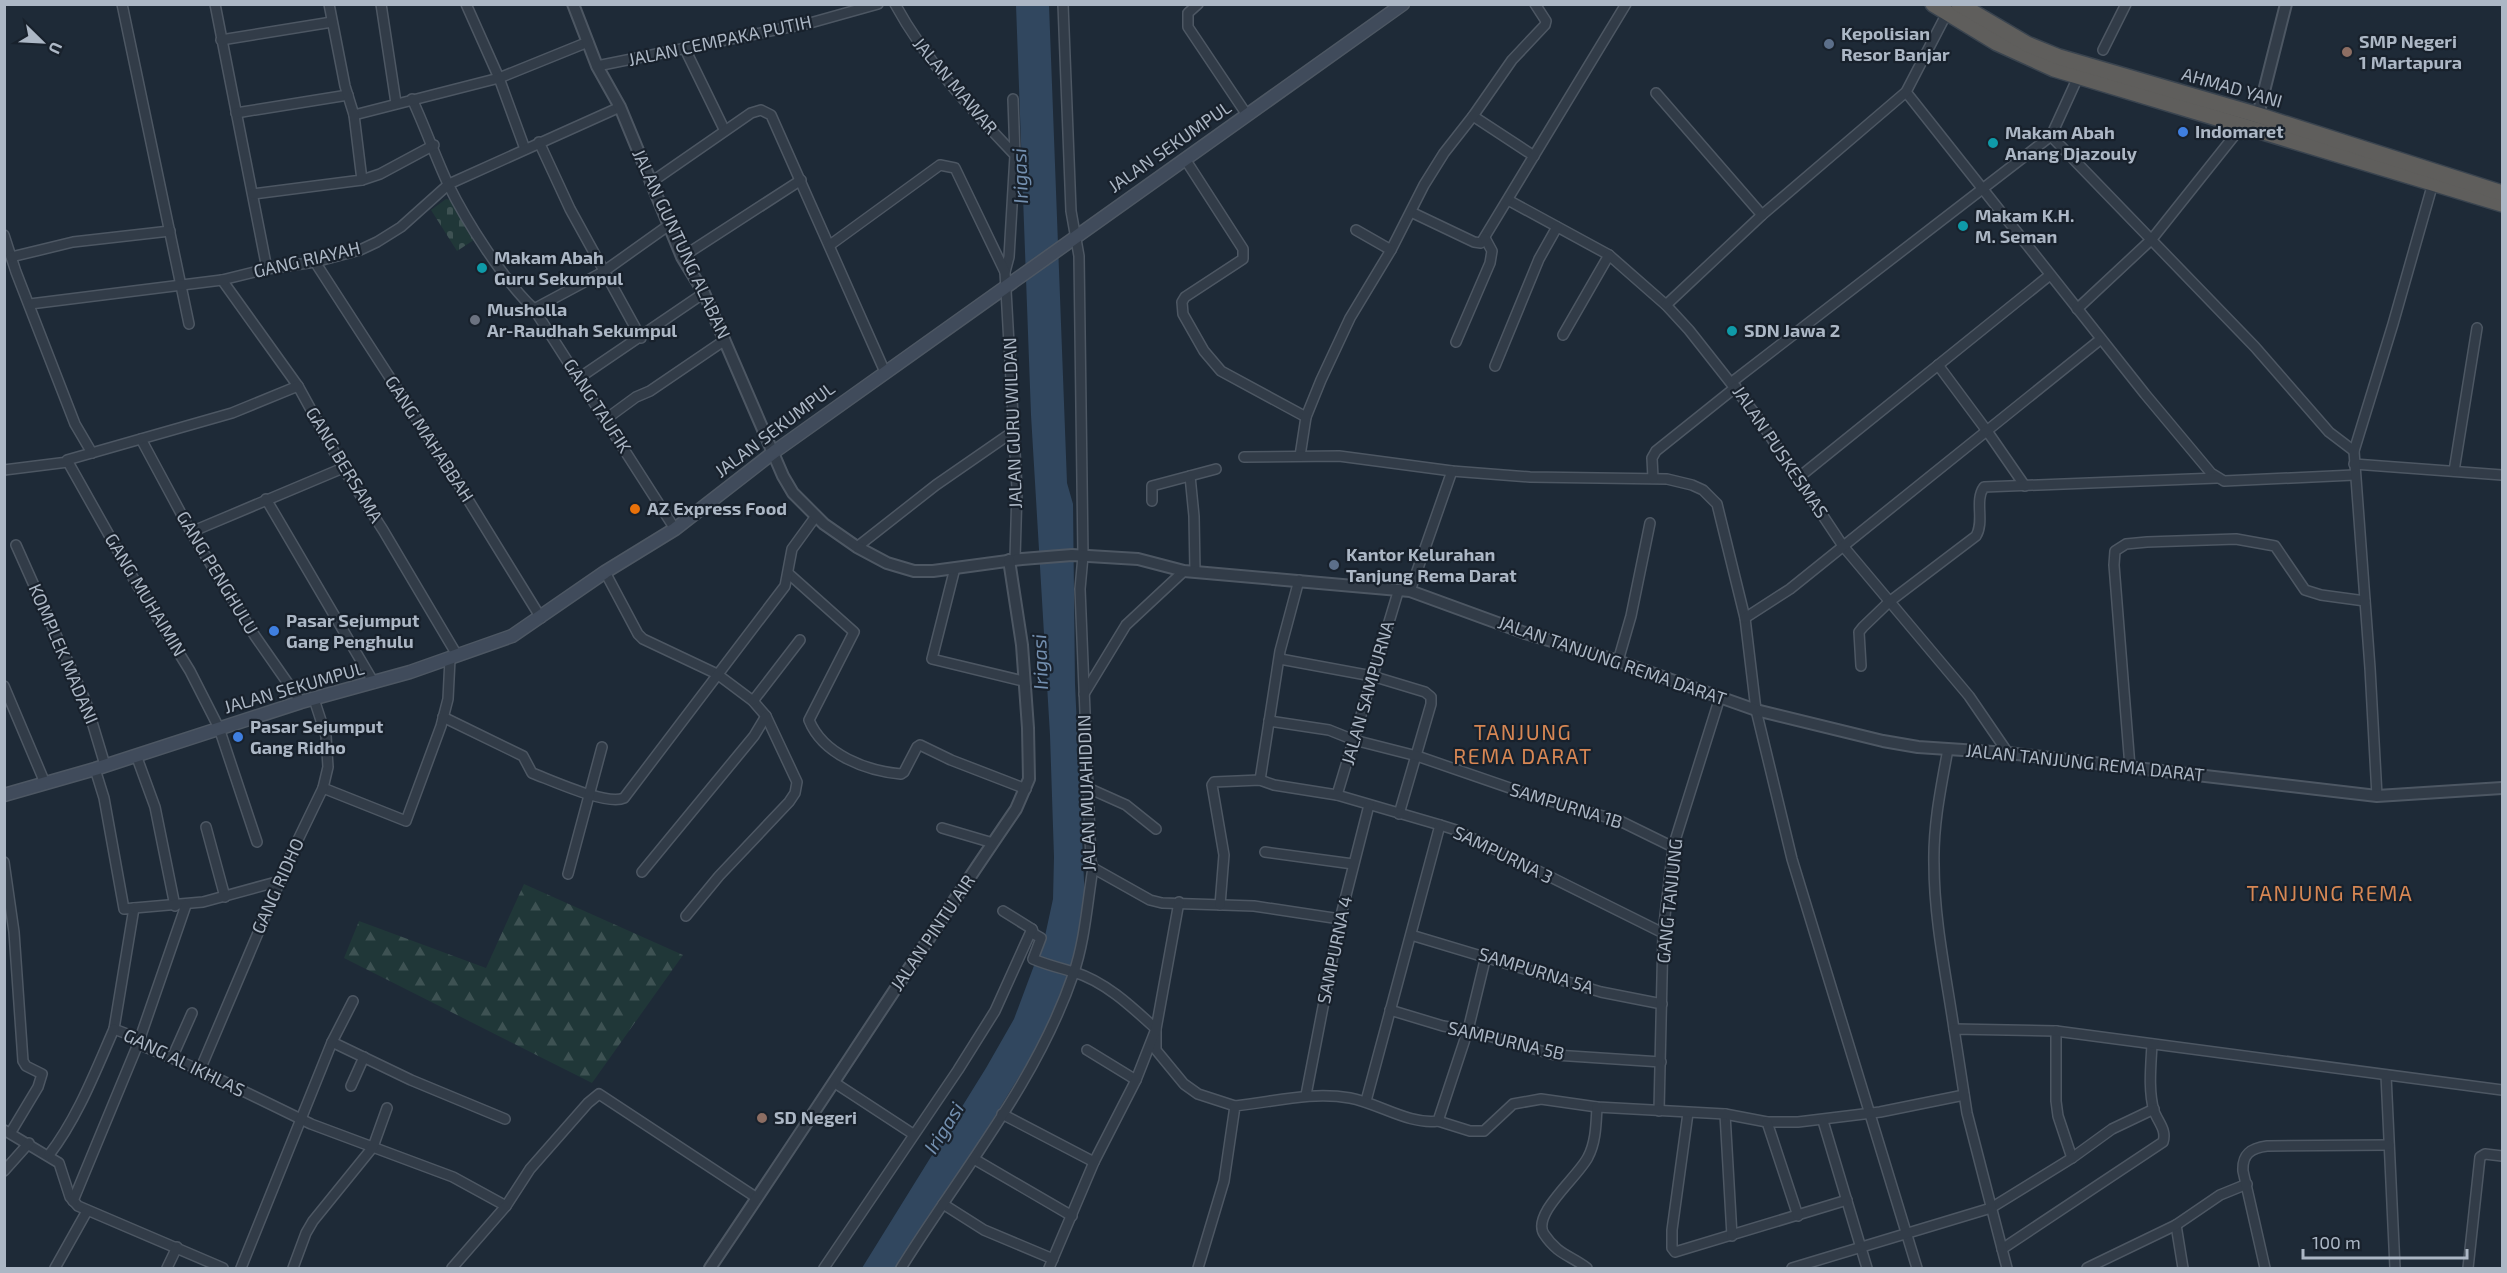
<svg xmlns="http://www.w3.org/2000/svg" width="2507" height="1273" font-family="'Exo 2',sans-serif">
<defs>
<pattern id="forest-firs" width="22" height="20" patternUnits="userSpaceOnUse" patternTransform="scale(1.5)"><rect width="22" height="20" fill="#203738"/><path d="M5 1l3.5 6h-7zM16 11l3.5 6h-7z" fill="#3e5253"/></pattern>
<pattern id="cemetery-stones" width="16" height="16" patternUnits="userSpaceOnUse" patternTransform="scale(1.5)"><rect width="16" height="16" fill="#203738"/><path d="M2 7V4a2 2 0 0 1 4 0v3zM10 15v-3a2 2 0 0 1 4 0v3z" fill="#3e5253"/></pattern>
</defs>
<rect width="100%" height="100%" fill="#1e2a37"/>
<path fill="url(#forest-firs)" d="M524 884 683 955 592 1083 344 958 359 921 486 968Z"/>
<path fill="url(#cemetery-stones)" d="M446 199 451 200 477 238 457 251 431 210Z"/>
<path fill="#31475f" d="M1016 5H1049L1067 483 1073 504 1075 684 1085 903 1074 961 1045 1034 902 1268H862L986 1068 1014 1019 1045 936 1053 899 1054 857 1050 735 1031 415Z"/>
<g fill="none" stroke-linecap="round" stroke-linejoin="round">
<defs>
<g id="minor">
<path d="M122 4 189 324"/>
<path d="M215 4 267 269"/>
<path d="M381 4 396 103"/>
<path d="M466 4 499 78 525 149"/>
<path d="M895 4C926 61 971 109 1015 155L1009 257 1005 272"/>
<path d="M1198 4 1188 13V27L1247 115"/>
<path d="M221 40 332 22"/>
<path d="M685 49 724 129"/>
<path d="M2103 50 2126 4"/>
<path d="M597 66 810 23 878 4"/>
<path d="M1906 92 2145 394 2211 473 2224 481 2354 475"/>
<path d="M1656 93 1762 215"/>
<path d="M412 99C425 127 435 156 448 184 466 221 504 281 534 309L675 529"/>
<path d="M1013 99 1015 155"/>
<path d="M236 113 348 95"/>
<path d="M354 115 499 78 588 42"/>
<path d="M1473 116 1534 156"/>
<path d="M2051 136 2078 77"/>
<path d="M539 142 570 209 641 338"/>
<path d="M1185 159 1243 249V259L1185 297 1182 302 1183 314 1204 351 1221 371 1306 417"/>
<path d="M362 180 380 174 434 145"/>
<path d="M650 183 751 113 761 110 771 115 885 372"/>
<path d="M253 194 362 180 354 115 345 86 329 4"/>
<path d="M1508 200 1609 255 1666 305 1689 330 1756 415 1843 546 1969 696 2008 753"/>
<path d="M1411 212 1474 242 1481 243 1626 4"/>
<path d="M4 235 16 272 75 424 92 453"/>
<path d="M830 245 940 165 955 168 1005 272 1017 489 1015 559"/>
<path d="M1391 250 1424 185 1444 153 1473 116 1512 60 1545 25 1546 21 1535 4"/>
<path d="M11 257 73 242 170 231"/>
<path d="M682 257 801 180"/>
<path d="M315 262 451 472 541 618"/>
<path d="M222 280 298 386 343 468 383 530 457 655"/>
<path d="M30 304 222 280 267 269 315 262 360 250 377 242 401 227 449 184 620 107"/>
<path d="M1666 305 1762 215 1906 92 1947 13"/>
<path d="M534 309 603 272 669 225"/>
<path d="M2077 309 2152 239 2242 126"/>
<path d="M1563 335 1609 255"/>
<path d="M1456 342 1490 263 1492 251 1485 238"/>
<path d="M1938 365 1987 431 2025 486"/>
<path d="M1495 366 1539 259 1557 227"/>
<path d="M579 378 704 293"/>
<path d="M1732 382 2051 136 2255 347 2329 432 2354 451"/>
<path d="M606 419 636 397 650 391 725 340"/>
<path d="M141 439 191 532 255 636 301 702"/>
<path d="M1300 456 1306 417 1321 380 1350 318 1391 250 1356 230"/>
<path d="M1244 457 1339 456 1452 471 1530 477 1667 479 1692 485 1703 490 1717 504 1745 618 1756 710 1792 859 1917 1268"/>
<path d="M68 462 136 583 190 671 219 728 257 842"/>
<path d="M2354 464 2502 475"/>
<path d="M4 470 68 462 67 460 232 413 298 386"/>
<path d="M2454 471 2477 328"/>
<path d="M1190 476 1194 516 1195 571"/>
<path d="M1653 478 1652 458 1656 451 1736 387"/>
<path d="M1798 478 2050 275"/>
<path d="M266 499 374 683"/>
<path d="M1152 501V486L1216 469"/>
<path d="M191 532 343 468"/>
<path d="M16 545 86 702 105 765"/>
<path d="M857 547 936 485 1014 431"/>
<path d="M955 568 932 659 1023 681"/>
<path d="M605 572 638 634 643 639 717 674 753 701 766 716 797 782 795 793 789 802 719 876 686 916"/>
<path d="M789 574 854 632 809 720C823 755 867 771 901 774L904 772 917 747 920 745 951 760 1026 789"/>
<path d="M1410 591 1452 471"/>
<path d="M1745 618 1790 589 2101 339"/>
<path d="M1280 659 1372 676 1425 692 1431 697V704L1399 814"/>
<path d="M1618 661 1631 616 1650 523"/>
<path d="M1861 666 1859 632 1863 627 1889 602 1976 536C1985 521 1974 501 1984 487L2217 478"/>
<path d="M4 686 45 783"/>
<path d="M1084 694 1126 625 1184 571"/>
<path d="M753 701 800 640"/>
<path d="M443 717 523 756 532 773C551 780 607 806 624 798L785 586 792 549 816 516"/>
<path d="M1269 721 1329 730 1354 740 1417 756 1533 796 1620 821 1673 847"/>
<path d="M1948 749C1941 787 1933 825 1934 864 1934 919 1946 975 1954 1029"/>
<path d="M136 755 155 807 175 906"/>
<path d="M2130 767 2114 565 2115 551 2126 544 2147 542 2236 539 2275 546 2305 590 2321 595 2365 601"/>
<path d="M95 769 104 798 124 909 134 908 114 1029 135 1037 138 1044 200 1070 311 1124 453 1177 506 1206"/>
<path d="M1260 780 1280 651 1299 580"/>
<path d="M323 788 406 821 441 726 448 699 450 659"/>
<path d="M1088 788 1126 805 1156 829"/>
<path d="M1337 795 1398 592"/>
<path d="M2377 796 2370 668 2354 451 2393 324 2433 183"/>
<path d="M206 827 225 897"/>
<path d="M942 828 993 843"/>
<path d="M1265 852 1353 864"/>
<path d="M4 862 14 932 23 1061 26 1066 42 1074 38 1087 11 1132"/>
<path d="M1093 868 1150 900 1162 903 1254 906 1340 919"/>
<path d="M642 872 754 736 766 716"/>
<path d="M568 874 602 747"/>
<path d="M1220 905 1224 855 1212 785 1214 782 1260 780 1274 785 1337 795 1440 825 1456 830 1663 933"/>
<path d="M134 908 203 902 280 881"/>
<path d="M1003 911 1032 929 1034 934 1041 938 1033 959C1047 965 1060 968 1074 972 1106 982 1132 1007 1156 1029V1050L1184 1084 1198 1094 1235 1106"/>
<path d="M1411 935 1601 992 1662 1004"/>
<path d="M1390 1010 1443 1026 1468 1030 1555 1055 1661 1062"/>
<path d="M2056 1031V1101L2058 1116 2072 1158"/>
<path d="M332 1042 411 1080 505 1119"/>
<path d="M1087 1050 1136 1080"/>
<path d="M172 1058 192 1013"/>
<path d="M200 1070 294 848 323 788 328 767 326 736 314 699"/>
<path d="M2386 1075 2395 1268"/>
<path d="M835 1083 913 1134"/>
<path d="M351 1086 364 1057"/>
<path d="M1306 1095 1340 919 1369 805"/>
<path d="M1366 1101 1440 825"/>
<path d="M1659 1111 1663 933 1673 847 1720 697"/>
<path d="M1688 1113 1672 1230V1248L1675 1252 1847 1200"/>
<path d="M1002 1114 1094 1162"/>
<path d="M1725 1114 1732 1236"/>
<path d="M1438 1121 1470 1131H1484L1513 1104 1541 1099 1597 1107 1725 1114 1767 1122H1798L1880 1112 1964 1095"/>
<path d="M1823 1121 1867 1268"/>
<path d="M1767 1122 1798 1216"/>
<path d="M4 1130 59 1163 70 1197 78 1206 223 1268"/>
<path d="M49 1155C78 1117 95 1072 114 1029"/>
<path d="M974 1159 1072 1216"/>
<path d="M4 1171 29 1143"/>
<path d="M73 1201 138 1044 186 905"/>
<path d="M943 1204 984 1230 1053 1259"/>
<path d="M2176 1225 2183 1268"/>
<path d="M2002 1249 2163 1142C2167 1130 2158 1122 2154 1111 2148 1090 2151 1065 2152 1044"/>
<path d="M55 1268 87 1211"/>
<path d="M167 1268 177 1247"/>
<path d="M241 1268 332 1042 353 1001"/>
<path d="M293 1268 306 1233 313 1221 373 1147 387 1108"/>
<path d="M452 1268 506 1206 530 1169 588 1103 599 1094 757 1198"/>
<path d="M824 1268 958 1070 995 1011 1032 929"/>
<path d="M901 1268C960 1173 1036 1083 1073 975 1085 941 1087 904 1093 868L1091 861 1080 589 1083 556 1079 256 1071 211 1063 4"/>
<path d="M1049 1268 1094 1162 1136 1080 1156 1029 1179 902"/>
<path d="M1198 1268 1224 1181 1235 1106C1274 1102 1311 1091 1350 1098 1378 1103 1409 1125 1438 1121L1468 1030 1486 956"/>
<path d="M1587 1268C1570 1255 1558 1255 1544 1234 1531 1214 1579 1176 1588 1157 1596 1142 1596 1124 1597 1107"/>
<path d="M1792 1268 1991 1208 2072 1158 2112 1129 2154 1109"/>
<path d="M2007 1268 1967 1113 1954 1029 2056 1031 2502 1090"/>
<path d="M2087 1268 2176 1225 2220 1195 2247 1184"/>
<path d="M2265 1268 2243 1171C2242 1154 2251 1148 2267 1146L2389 1145"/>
<path d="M2468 1268 2480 1157 2485 1154 2502 1156"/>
</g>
<g id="tertiary">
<path d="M573 4 597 66 620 107 682 257 704 293 783 476 793 493 824 524 857 547 887 563 914 571H933L1022 559 1072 555 1138 559 1184 571 1410 591 1525 633 1618 661 1756 710 1883 741 1918 747 2008 753 2377 796 2502 788"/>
<path d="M2258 115 2286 4"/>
<path d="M710 1268C813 1116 912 961 1016 809L1029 779 1028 728 1022 645 1009 560"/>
</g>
<path id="secondary" d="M4 795 95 769 301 702 410 672 512 636 605 572 675 529 774 452 1403 4"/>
<g id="trunk">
<path d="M1933 4 1997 43 2054 69 2502 204"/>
<path d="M1959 4 2027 44 2059 57 2258 115 2502 193"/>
</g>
</defs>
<use href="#minor" stroke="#4d5763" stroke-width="12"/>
<use href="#tertiary" stroke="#4d5763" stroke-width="14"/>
<use href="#secondary" stroke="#4d5763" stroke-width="15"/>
<use href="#trunk" stroke="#3a444f" stroke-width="18"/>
<use href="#minor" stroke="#323c48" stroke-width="9"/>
<use href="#tertiary" stroke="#323c48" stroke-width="10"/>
<use href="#secondary" stroke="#404b5b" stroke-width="12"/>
<use href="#trunk" stroke="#5f5e5c" stroke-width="15"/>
</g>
<g fill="#5c6f8a" stroke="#18212c" stroke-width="2">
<circle cx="1829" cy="44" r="6"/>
<circle cx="1334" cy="565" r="6"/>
</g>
<g fill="#8d6e63" stroke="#18212c" stroke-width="2">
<circle cx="2347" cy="52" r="6"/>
<circle cx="762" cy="1118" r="6"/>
</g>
<g fill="#3f7fe0" stroke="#18212c" stroke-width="2">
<circle cx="2183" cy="132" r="6"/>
<circle cx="274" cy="631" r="6"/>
<circle cx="238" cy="737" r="6"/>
</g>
<g fill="#0f9aa8" stroke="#18212c" stroke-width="2">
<circle cx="1993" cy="143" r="6"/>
<circle cx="1963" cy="226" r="6"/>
<circle cx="482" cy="268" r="6"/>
<circle cx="1732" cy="331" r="6"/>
</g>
<circle fill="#6b7280" stroke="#18212c" stroke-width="2" cx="475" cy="320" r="6"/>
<circle fill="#e8710a" stroke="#18212c" stroke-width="2" cx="635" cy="509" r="6"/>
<g text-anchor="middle" stroke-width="4.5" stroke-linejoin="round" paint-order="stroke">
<g font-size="18" font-weight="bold" fill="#acb7c5" stroke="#18212c" text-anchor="start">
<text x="1841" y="40">Kepolisian<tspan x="1841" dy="21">Resor Banjar</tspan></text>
<text x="2359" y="48">SMP Negeri<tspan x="2359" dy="21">1 Martapura</tspan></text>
<text x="2195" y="138">Indomaret</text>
<text x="2005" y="139">Makam Abah<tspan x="2005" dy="21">Anang Djazouly</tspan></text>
<text x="1975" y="222">Makam K.H.<tspan x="1975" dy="21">M. Seman</tspan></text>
<text x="494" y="264">Makam Abah<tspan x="494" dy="21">Guru Sekumpul</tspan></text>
<text x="487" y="316">Musholla<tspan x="487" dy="21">Ar-Raudhah Sekumpul</tspan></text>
<text x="1744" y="337">SDN Jawa 2</text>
<text x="647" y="515">AZ Express Food</text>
<text x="1346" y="561">Kantor Kelurahan<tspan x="1346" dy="21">Tanjung Rema Darat</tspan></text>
<text x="286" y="627">Pasar Sejumput<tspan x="286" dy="21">Gang Penghulu</tspan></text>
<text x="250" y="733">Pasar Sejumput<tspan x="250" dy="21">Gang Ridho</tspan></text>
<text x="774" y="1124">SD Negeri</text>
</g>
<g font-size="18" fill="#acb7c5" stroke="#18212c">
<text transform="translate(720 41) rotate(-12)" y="6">JALAN CEMPAKA PUTIH</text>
<text transform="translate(955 86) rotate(50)" y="6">JALAN MAWAR</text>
<text transform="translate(2232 88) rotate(16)" y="6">AHMAD YANI</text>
<text transform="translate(1170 147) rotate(-35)" y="6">JALAN SEKUMPUL</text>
<text transform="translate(681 244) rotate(65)" y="6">JALAN GUNTUNG ALABAN</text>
<text transform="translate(307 260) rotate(-13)" y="6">GANG RIAYAH</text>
<text transform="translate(597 406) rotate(57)" y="6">GANG TAUFIK</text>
<text transform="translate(1013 423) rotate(-92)" y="6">JALAN GURU WILDAN</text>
<text transform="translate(775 430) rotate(-37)" y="6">JALAN SEKUMPUL</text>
<text transform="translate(429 439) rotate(57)" y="6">GANG MAHABBAH</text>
<text transform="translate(1780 452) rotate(56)" y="6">JALAN PUSKESMAS</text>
<text transform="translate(344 465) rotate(59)" y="6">GANG BERSAMA</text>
<text transform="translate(217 573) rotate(59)" y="6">GANG PENGHULU</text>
<text transform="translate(145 595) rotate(59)" y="6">GANG MUHAIMIN</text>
<text transform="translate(63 654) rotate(67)" y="6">KOMPLEK MADANI</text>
<text transform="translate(1612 661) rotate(19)" y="6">JALAN TANJUNG REMA DARAT</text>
<text transform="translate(294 688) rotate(-16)" y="6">JALAN SEKUMPUL</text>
<text transform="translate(1368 693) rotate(-74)" y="6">JALAN SAMPURNA</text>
<text transform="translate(2085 763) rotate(6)" y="6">JALAN TANJUNG REMA DARAT</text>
<text transform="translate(1087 793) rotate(-92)" y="6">JALAN MUJAHIDDIN</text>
<text transform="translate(1566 806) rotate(17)" y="6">SAMPURNA 1B</text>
<text transform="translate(1503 855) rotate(26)" y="6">SAMPURNA 3</text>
<text transform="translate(278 886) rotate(-66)" y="6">GANG RIDHO</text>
<text transform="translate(1670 901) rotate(-84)" y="6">GANG TANJUNG</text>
<text transform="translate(933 933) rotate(-56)" y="6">JALAN PINTU AIR</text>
<text transform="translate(1335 950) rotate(-78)" y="6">SAMPURNA 4</text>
<text transform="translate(1536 971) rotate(17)" y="6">SAMPURNA 5A</text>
<text transform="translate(1506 1041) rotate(13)" y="6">SAMPURNA 5B</text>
<text transform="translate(184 1063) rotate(26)" y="6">GANG AL IKHLAS</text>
</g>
<g font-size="20" font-style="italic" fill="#738faf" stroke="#18212c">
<text transform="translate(1020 176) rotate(-92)" y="7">Irigasi</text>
<text transform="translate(1040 662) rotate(-92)" y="7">Irigasi</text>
<text transform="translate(944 1128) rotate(-58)" y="7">Irigasi</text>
</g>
<g font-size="21" letter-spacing="1.5" fill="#d78754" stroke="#18212c">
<text x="1523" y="740">TANJUNG<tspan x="1523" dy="24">REMA DARAT</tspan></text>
<text x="2330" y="901">TANJUNG REMA</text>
</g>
</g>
<rect width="2507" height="1273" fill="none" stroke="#acb7c5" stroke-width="12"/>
<g transform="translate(42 42) rotate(114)" stroke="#18212c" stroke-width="4.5" paint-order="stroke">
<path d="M0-4.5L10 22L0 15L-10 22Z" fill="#acb7c5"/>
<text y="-9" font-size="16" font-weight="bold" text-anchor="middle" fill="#acb7c5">U</text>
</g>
<path d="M2303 1249v9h164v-9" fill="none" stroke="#acb7c5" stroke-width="3"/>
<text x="2312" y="1249" font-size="18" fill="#acb7c5" stroke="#18212c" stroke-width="4.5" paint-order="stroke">100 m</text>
</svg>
